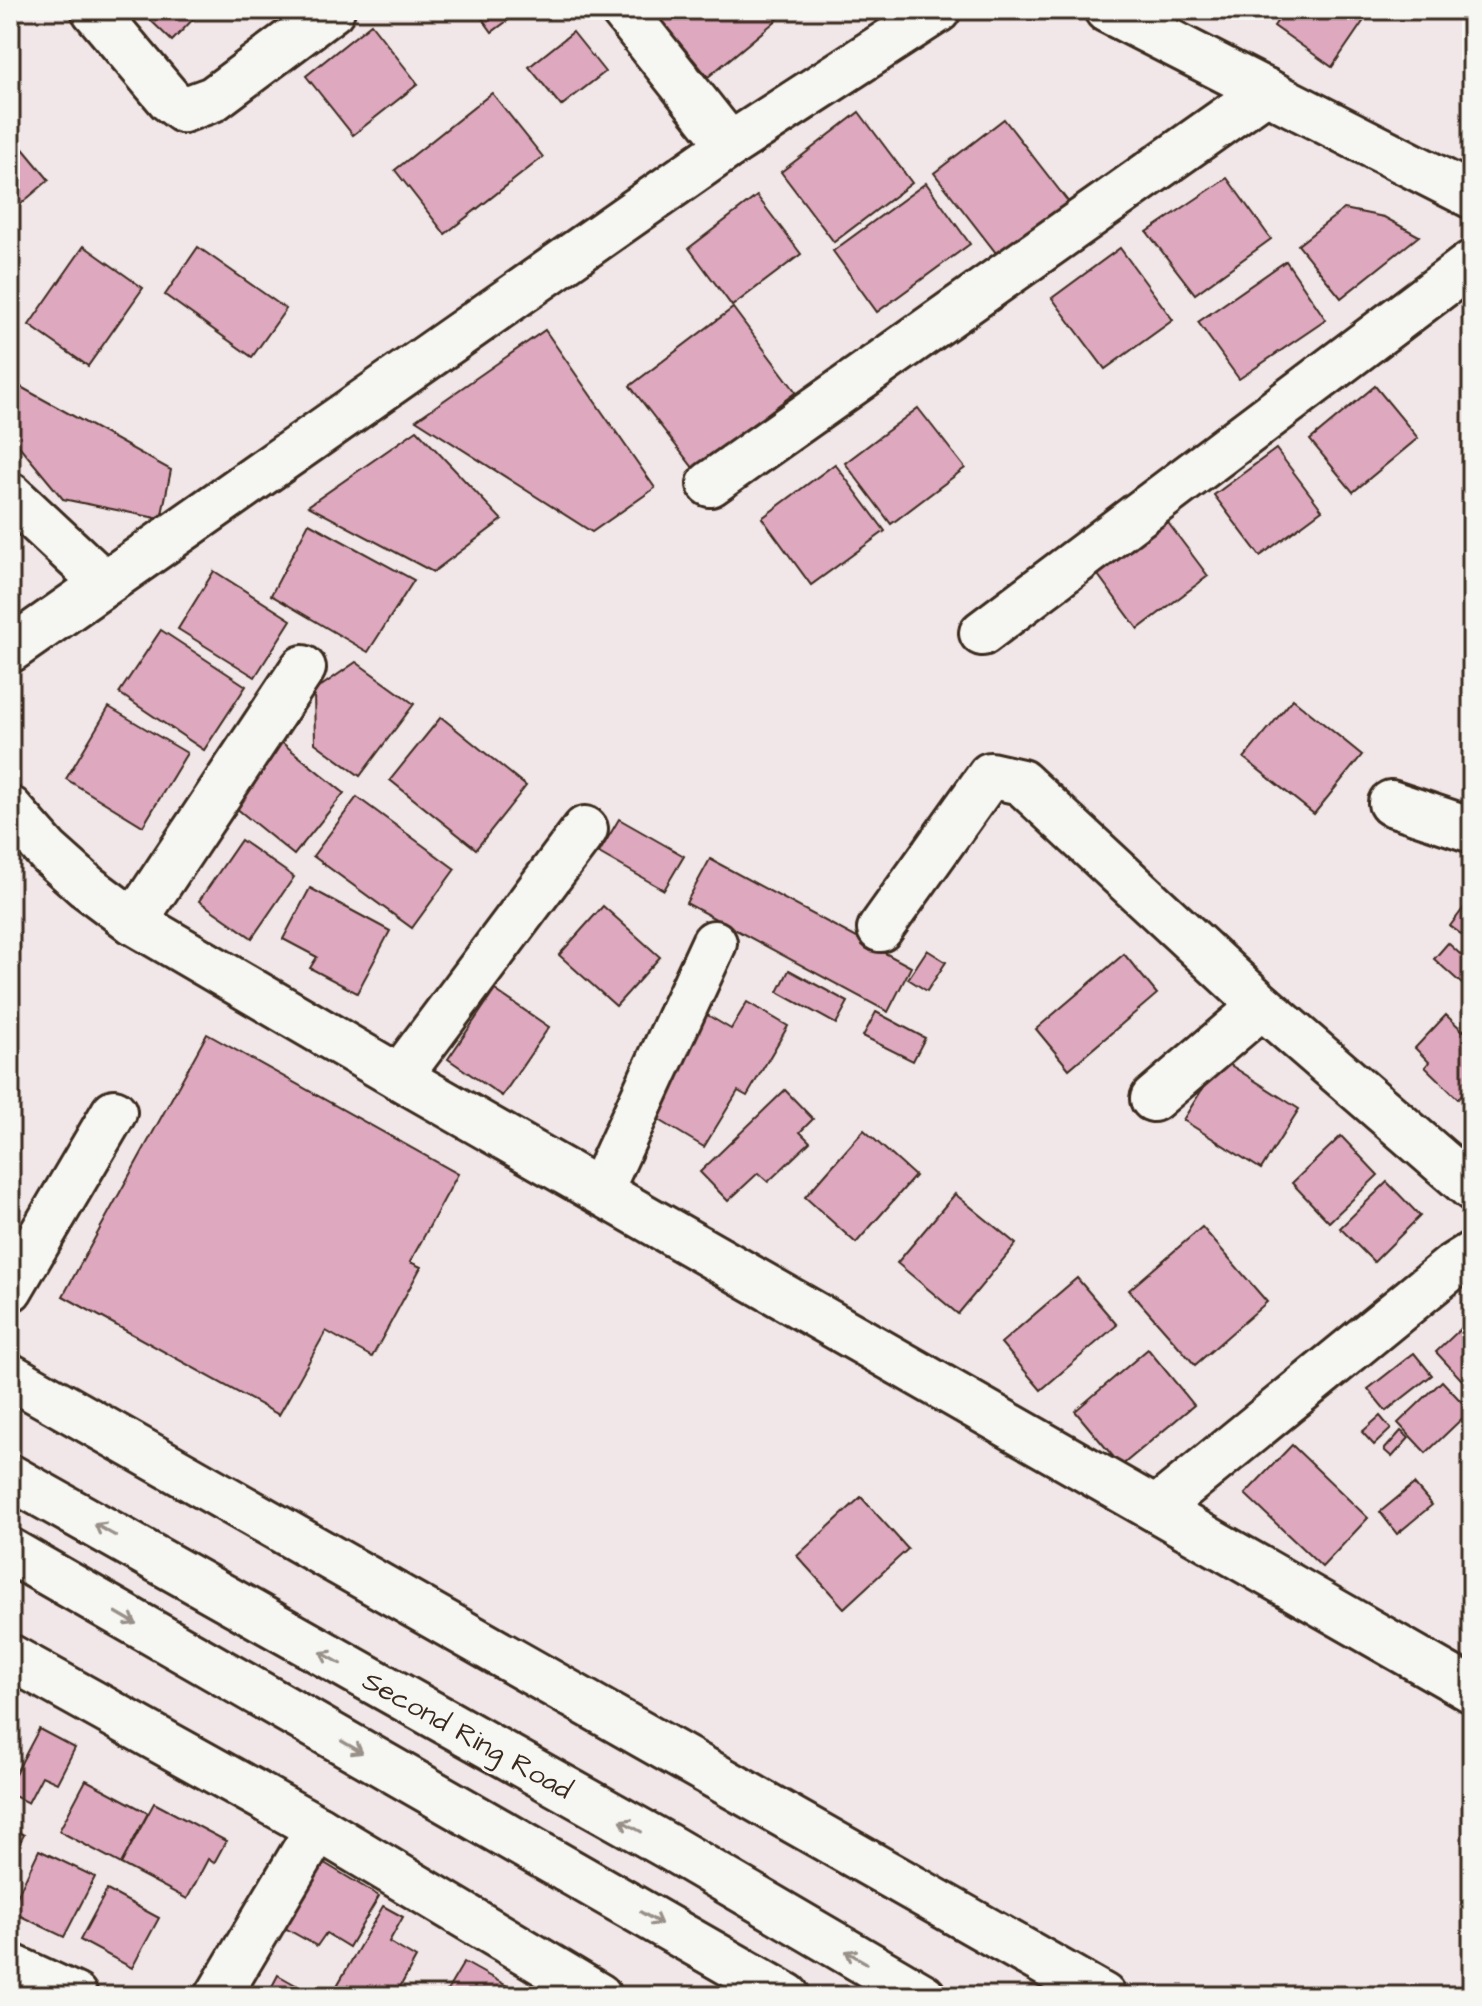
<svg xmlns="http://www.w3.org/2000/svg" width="1482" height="2006" font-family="'Architects Daughter',sans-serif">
<rect width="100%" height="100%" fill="#f1e6e8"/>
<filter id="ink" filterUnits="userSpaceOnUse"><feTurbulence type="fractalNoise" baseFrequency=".0125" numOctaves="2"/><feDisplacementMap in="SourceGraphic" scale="16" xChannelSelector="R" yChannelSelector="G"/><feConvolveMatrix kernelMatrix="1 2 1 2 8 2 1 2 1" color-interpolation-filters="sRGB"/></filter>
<g filter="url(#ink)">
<g fill="#dea8be" stroke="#3b2a1e" stroke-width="2">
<path d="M140 10H202L172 41Z"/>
<path d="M476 10H522L492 32Z"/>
<path d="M652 10H770L778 19 708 77Z"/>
<path d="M1285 10H1371L1332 67 1274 26Z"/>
<path d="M371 24 418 84 353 135 306 76Z"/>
<path d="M573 32 605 72 561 106 529 67Z"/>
<path d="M492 93 543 157 445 234 395 170Z"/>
<path d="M859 112 912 183 834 242 781 172Z"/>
<path d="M1004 119 1070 204 1000 258 934 173Z"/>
<path d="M10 133 49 180 10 213Z"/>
<path d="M1227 178 1271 239 1195 294 1147 232Z"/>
<path d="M926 183 970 244 877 312 833 251Z"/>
<path d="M757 196 801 254 732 306 689 248Z"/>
<path d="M1344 209 1384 217 1419 236 1341 298 1298 245Z"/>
<path d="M84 246 143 288 88 366 29 325Z"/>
<path d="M198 247 286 309 252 357 165 295Z"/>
<path d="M1120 248 1173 320 1105 369 1052 298Z"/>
<path d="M1286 261 1326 320 1239 379 1198 322Z"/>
<path d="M733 308 796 392 694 469 630 386Z"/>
<path d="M545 330 655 488 592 532 416 420Z"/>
<path d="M10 381 171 470 161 519 63 499 10 435Z"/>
<path d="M1375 386 1418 438 1353 492 1310 440Z"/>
<path d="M918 408 965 468 891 524 845 463Z"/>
<path d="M417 430 502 520 433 572 308 506Z"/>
<path d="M1276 449 1322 510 1260 556 1214 495Z"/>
<path d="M835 464 885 531 811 585 762 518Z"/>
<path d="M1160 512 1208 576 1138 629 1090 564Z"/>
<path d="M309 523 414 580 368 652 271 595Z"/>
<path d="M214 571 291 620 255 677 178 629Z"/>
<path d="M161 630 246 686 204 750 119 693Z"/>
<path d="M356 662 414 704 360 776 315 743 314 691Z"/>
<path d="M1293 699 1362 755 1314 814 1244 758Z"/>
<path d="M109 707 187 753 143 826 66 779Z"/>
<path d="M441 717 526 786 476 849 390 780Z"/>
<path d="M280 741 344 793 294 855 230 803Z"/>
<path d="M357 797 455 869 412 928 313 856Z"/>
<path d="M619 819 684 856 664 890 599 853Z"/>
<path d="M241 840 294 877 252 938 199 901Z"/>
<path d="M710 859 911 967 888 1012 686 903Z"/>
<path d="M310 888 390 931 357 993 310 968 317 957 283 939Z"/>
<path d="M1472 897V942L1450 926Z"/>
<path d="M603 906 660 957 616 1006 559 955Z"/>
<path d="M1448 943 1472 965V993L1434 959Z"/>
<path d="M927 950 946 962 927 991 908 979Z"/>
<path d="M1124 954 1157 994 1069 1069 1036 1029Z"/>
<path d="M789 970 848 1002 836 1024 778 992Z"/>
<path d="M495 990 549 1027 502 1096 448 1059Z"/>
<path d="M747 1002 788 1026 747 1096 738 1091 704 1147 646 1112 704 1013 731 1029Z"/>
<path d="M876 1012 925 1038 913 1061 863 1036Z"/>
<path d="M1446 1015 1463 1031 1472 1022V1102L1463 1093 1458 1099 1425 1067 1429 1062 1415 1048Z"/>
<path d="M207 1034 458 1174 410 1262 421 1267 372 1357 326 1331 279 1415 63 1296Z"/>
<path d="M1221 1059 1299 1109 1261 1169 1183 1120Z"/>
<path d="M785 1090 813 1119 800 1132 810 1142 768 1182 758 1173 728 1201 700 1172Z"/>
<path d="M864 1130 915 1176 856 1243 805 1197Z"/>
<path d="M1341 1136 1378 1175 1329 1222 1292 1183Z"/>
<path d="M1387 1182 1420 1216 1374 1262 1340 1228Z"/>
<path d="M955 1194 1016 1244 958 1314 897 1263Z"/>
<path d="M1202 1227 1267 1302 1195 1365 1129 1290Z"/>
<path d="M1077 1278 1117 1325 1041 1390 1001 1343Z"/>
<path d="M1472 1318V1391L1436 1352Z"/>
<path d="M1148 1349 1194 1405 1121 1466 1075 1411Z"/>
<path d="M1414 1353 1432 1375 1386 1411 1368 1389Z"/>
<path d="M1442 1381 1470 1411 1426 1453 1398 1423Z"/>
<path d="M1380 1416 1391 1429 1374 1445 1362 1432Z"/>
<path d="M1401 1431 1409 1438 1392 1457 1384 1450Z"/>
<path d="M1292 1445 1368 1518 1322 1567 1245 1494Z"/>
<path d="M1414 1484 1432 1505 1397 1534 1380 1512Z"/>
<path d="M861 1497 908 1549 844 1608 797 1556Z"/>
<path d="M39 1729 75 1748 57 1783 42 1776 28 1803 10 1794V1784Z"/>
<path d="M86 1780 148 1813 121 1864 59 1831Z"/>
<path d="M154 1803 226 1841 214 1863 208 1859 187 1899 121 1864Z"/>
<path d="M10 1827 24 1835 10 1860Z"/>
<path d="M39 1850 95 1877 64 1937 10 1911Z"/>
<path d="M316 1858 379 1896 349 1947 326 1933 317 1946 278 1924Z"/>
<path d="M107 1890 159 1918 132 1968 80 1940Z"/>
<path d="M383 1906 403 1917 389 1942 416 1958 400 1987 414 1996H342L334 1991Z"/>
<path d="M464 1962 525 1996H444Z"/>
<path d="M278 1975 315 1996H267Z"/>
</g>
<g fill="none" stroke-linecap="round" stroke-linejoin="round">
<defs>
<g id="minor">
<path d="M94 10 170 100 183 110 213 99 332 10"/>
<path d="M623 10 730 145"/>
<path d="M1107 10 1472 196"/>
<path d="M710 484 1266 91"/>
<path d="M10 495 104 583"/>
<path d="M982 633 1472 263"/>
<path d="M10 650 730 145 938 10"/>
<path d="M1391 803 1472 830"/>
<path d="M10 809 48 852 86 886 134 922 399 1077 1472 1690"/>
<path d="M134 922 303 668"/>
<path d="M880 929 990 775 1021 782 1262 1006 1472 1188"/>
<path d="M399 1077 585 829"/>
<path d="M1153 1099 1262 1006"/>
<path d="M600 1191 714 943"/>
<path d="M10 1289 114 1112"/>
<path d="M10 1376 1103 1996"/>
<path d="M1156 1509 1453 1266 1472 1254"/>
<path d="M10 1657 318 1828 599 1996"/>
<path d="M10 1966 75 1996"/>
<path d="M218 1996 318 1828"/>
</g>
<g id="highway">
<path d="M10 1477 667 1846 923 1996"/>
<path d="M10 1551 787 1996"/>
</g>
</defs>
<use href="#minor" stroke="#3b2a1e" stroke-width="50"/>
<use href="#highway" stroke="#3b2a1e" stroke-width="50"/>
<use href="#minor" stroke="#f6f6f2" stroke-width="44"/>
<use href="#highway" stroke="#f6f6f2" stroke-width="44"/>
</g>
<defs><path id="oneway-shaft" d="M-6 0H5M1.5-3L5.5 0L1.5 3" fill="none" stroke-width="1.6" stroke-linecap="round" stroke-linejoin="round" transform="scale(2)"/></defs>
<g stroke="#989088">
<use href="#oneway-shaft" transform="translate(105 1530) rotate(-151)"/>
<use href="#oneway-shaft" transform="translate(126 1618) rotate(30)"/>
<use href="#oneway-shaft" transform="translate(331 1658) rotate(-151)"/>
<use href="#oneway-shaft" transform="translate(352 1747) rotate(30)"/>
<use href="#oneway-shaft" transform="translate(631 1826) rotate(-151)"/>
<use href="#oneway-shaft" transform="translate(651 1918) rotate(30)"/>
<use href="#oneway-shaft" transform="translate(856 1957) rotate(-150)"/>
</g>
</g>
<g text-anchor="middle" stroke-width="6" stroke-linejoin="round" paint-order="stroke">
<g font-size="28" fill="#3b2a1e" stroke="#f6f6f2">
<text transform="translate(468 1734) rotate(29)" y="10">Second Ring Road</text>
</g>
</g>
<rect width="1482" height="2006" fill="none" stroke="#f6f6f2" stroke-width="40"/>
<rect x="20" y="20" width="1442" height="1966" fill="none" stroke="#3b2a1e" stroke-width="3" filter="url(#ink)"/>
</svg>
